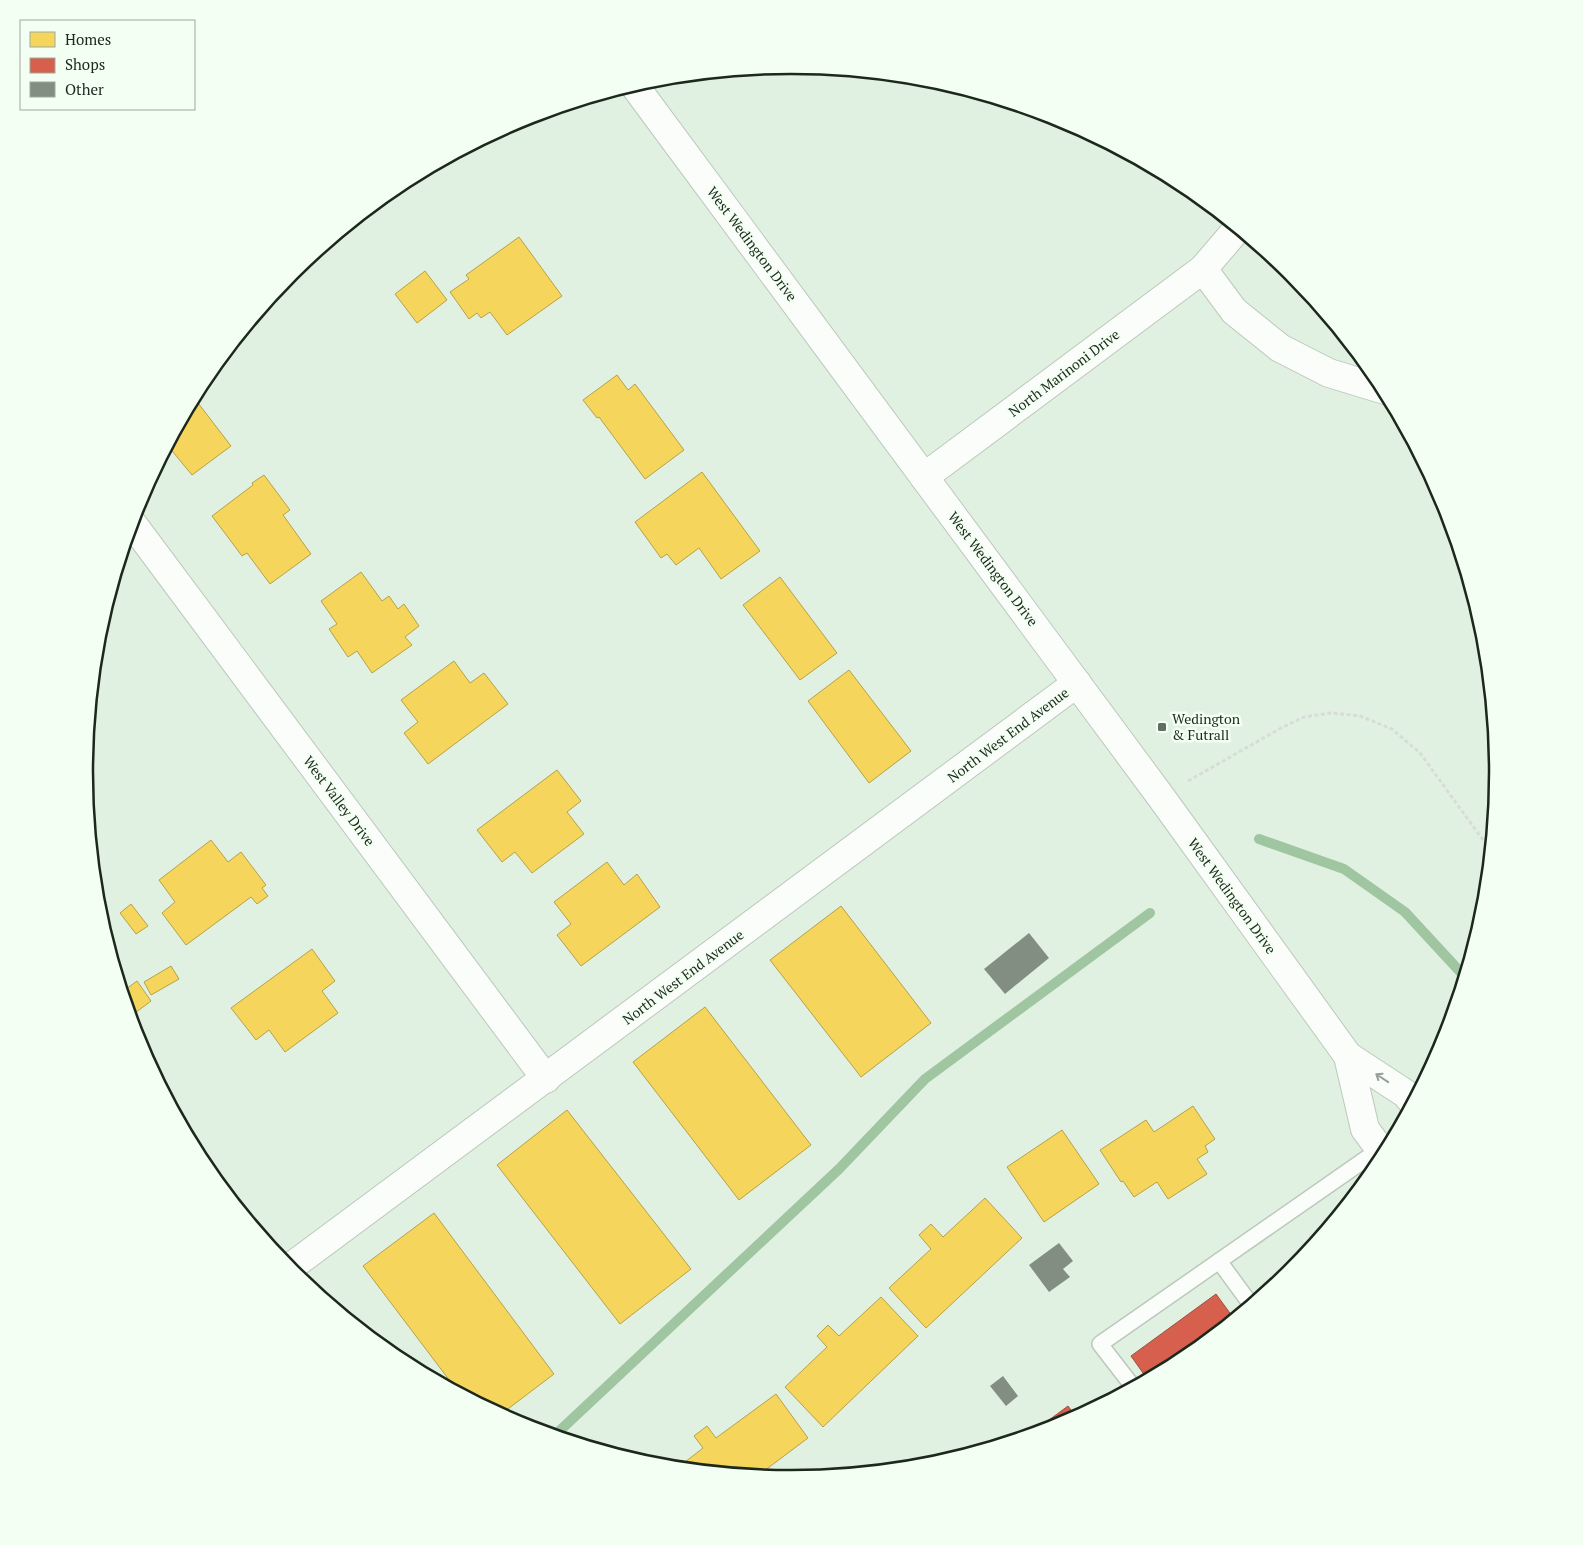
<svg xmlns="http://www.w3.org/2000/svg" width="1583" height="1545" font-family="'PT Serif',serif">
<rect width="100%" height="100%" fill="#e1f1e1"/>
<g fill="#f6d55c" stroke="#b5a149">
<path d="M519 237 562 296 507 335 490 312 481 318 477 313 469 319 450 292 469 279 466 275Z"/>
<path d="M425 271 447 300 417 323 395 294Z"/>
<path d="M617 375 628 390 635 384 684 450 645 479 599 417 597 418 583 400Z"/>
<path d="M199 388 203 393 195 399 231 446 192 475 168 446Z"/>
<path d="M702 472 760 551 721 579 699 548 676 565 667 554 661 558 635 522Z"/>
<path d="M264 475 290 510 283 515 311 554 270 584 247 553 242 556 212 516 253 485 252 483Z"/>
<path d="M361 572 382 601 389 596 398 609 404 604 419 626 405 637 412 645 372 673 357 651 348 657 329 629 337 624 321 601Z"/>
<path d="M780 577 837 653 800 680 743 605Z"/>
<path d="M454 661 470 683 484 673 508 704 428 764 404 733 418 722 401 700Z"/>
<path d="M849 670 911 751 869 783 808 701Z"/>
<path d="M557 770 581 801 567 812 584 834 532 873 515 852 502 862 477 830Z"/>
<path d="M211 840 228 862 241 852 266 885 262 888 268 896 257 904 251 897 186 945 162 913 175 902 159 880Z"/>
<path d="M607 862 624 885 637 874 660 907 581 966 557 935 571 924 554 902Z"/>
<path d="M131 904 148 926 136 934 120 913Z"/>
<path d="M841 906 931 1023 861 1077 770 960Z"/>
<path d="M312 949 335 981 322 991 338 1013 285 1052 269 1030 256 1040 231 1008Z"/>
<path d="M171 966 179 979 151 995 144 982Z"/>
<path d="M137 981 151 1001 135 1013 124 998 122 992Z"/>
<path d="M705 1007 811 1145 739 1200 633 1062Z"/>
<path d="M1193 1106 1215 1139 1205 1146 1208 1152 1197 1159 1207 1174 1168 1199 1157 1182 1134 1197 1123 1181 1121 1182 1100 1150 1146 1120 1154 1132Z"/>
<path d="M567 1110 691 1269 620 1324 497 1165Z"/>
<path d="M1062 1130 1099 1184 1044 1222 1007 1167Z"/>
<path d="M985 1198 1022 1238 926 1328 889 1288 931 1249 919 1235 931 1224 943 1237Z"/>
<path d="M434 1213 554 1374 500 1415 459 1393 363 1266Z"/>
<path d="M881 1297 918 1336 823 1427 785 1387 827 1347 817 1336 828 1325 839 1336Z"/>
<path d="M776 1394 808 1438 756 1477 676 1469 703 1448 694 1436 707 1426 716 1438Z"/>
</g>
<g fill="#d6604d" stroke="#9e4f3f">
<path d="M1216 1294 1235 1320 1184 1361 1148 1380 1131 1356Z"/>
<path d="M1068 1406 1077 1418 1062 1426 1026 1437Z"/>
</g>
<g fill="none" stroke-linecap="round" stroke-linejoin="round">
<g stroke="#9fc5a1" stroke-width="10">
<path d="M1259 839 1344 869 1405 912 1465 977"/>
<path d="M554 1436 839 1169 925 1079 1150 913"/>
</g>
</g>
<g fill="#828e82">
<path d="M1029 933 1049 958 1005 994 984 969Z"/>
<path d="M1059 1243 1073 1261 1063 1269 1070 1277 1049 1292 1029 1265Z"/>
<path d="M1003 1376 1018 1396 1006 1406 990 1386Z"/>
</g>
<g fill="none" stroke-linecap="round" stroke-linejoin="round">
<defs>
<g id="service">
<path d="M1219 1261 1252 1306"/>
<path d="M1134 1388 1100 1344 1380 1149"/>
</g>
<g id="minor">
<path d="M1203 269 1234 311 1280 348 1329 373 1385 390"/>
<path d="M924 477 1203 269 1238 228"/>
<path d="M132 523 546 1079"/>
<path d="M288 1269 1077 683"/>
</g>
<g id="secondary">
<path d="M634 85 1161 797 1348 1056 1406 1094 1413 1103"/>
<path d="M1348 1056 1365 1129 1385 1156"/>
</g>
</defs>
<use href="#service" stroke="#bcc8bc" stroke-width="18"/>
<use href="#minor" stroke="#bcc8bc" stroke-width="30"/>
<use href="#secondary" stroke="#bcc8bc" stroke-width="30"/>
<path stroke="#d8dcd8" stroke-width="3" stroke-dasharray="4 2.5" stroke-linecap="butt" d="M1188 781 1281 728 1304 717 1331 713 1360 716 1392 729 1420 753 1491 851"/>
<use href="#service" stroke="#fafdfa" stroke-width="15"/>
<use href="#minor" stroke="#fafdfa" stroke-width="28"/>
<use href="#secondary" stroke="#fafdfa" stroke-width="28"/>
</g>
<defs><path id="oneway-shaft" d="M-6 0H5M1.5-3L5.5 0L1.5 3" fill="none" stroke-width="1.6" stroke-linecap="round" stroke-linejoin="round" transform="scale(1.25)"/></defs>
<use stroke="#979d97" href="#oneway-shaft" transform="translate(1382 1078) rotate(-146)"/>
<rect fill="#626e62" stroke="#f4fff4" stroke-width="2" x="1157" y="722" width="10" height="10" rx="2.5"/>
<g text-anchor="middle" stroke-width="5" stroke-linejoin="round" paint-order="stroke">
<g font-size="14" fill="#1d281d" stroke="#f4fff4">
<text transform="translate(752 244) rotate(53)" y="5">West Wedington Drive</text>
<text transform="translate(1064 373) rotate(-37)" y="5">North Marinoni Drive</text>
<text transform="translate(993 569) rotate(53)" y="5">West Wedington Drive</text>
<text transform="translate(1008 735) rotate(-37)" y="5">North West End Avenue</text>
<text transform="translate(339 801) rotate(53)" y="5">West Valley Drive</text>
<text transform="translate(1232 896) rotate(54)" y="5">West Wedington Drive</text>
<text transform="translate(683 977) rotate(-37)" y="5">North West End Avenue</text>
</g>
<g font-size="14" fill="#1d281d" stroke="#f4fff4" text-anchor="start">
<text x="1172" y="724">Wedington<tspan x="1172" dy="16">&amp; Futrall</tspan></text>
</g>
</g>
<path d="M0 0H1583V1545H0ZM93 772a698 698 0 1 1 1396 0a698 698 0 1 1-1396 0Z" fill="#f4fff4" fill-rule="evenodd"/>
<path fill="none" stroke="#1d281d" stroke-width="2.5" d="M93 772a698 698 0 1 1 1396 0a698 698 0 1 1-1396 0Z"/>
<rect x="20" y="20" width="175" height="90" fill="#f4fff4" stroke="#9ea99e"/>
<rect x="30" y="32" width="25" height="15" fill="#f6d55c" stroke="#9ea99e"/>
<text x="65" y="45" font-size="15" fill="#1d281d">Homes</text>
<rect x="30" y="58" width="25" height="15" fill="#d6604d" stroke="#9ea99e"/>
<text x="65" y="70" font-size="15" fill="#1d281d">Shops</text>
<rect x="30" y="82" width="25" height="15" fill="#828e82" stroke="#9ea99e"/>
<text x="65" y="95" font-size="15" fill="#1d281d">Other</text>
</svg>
